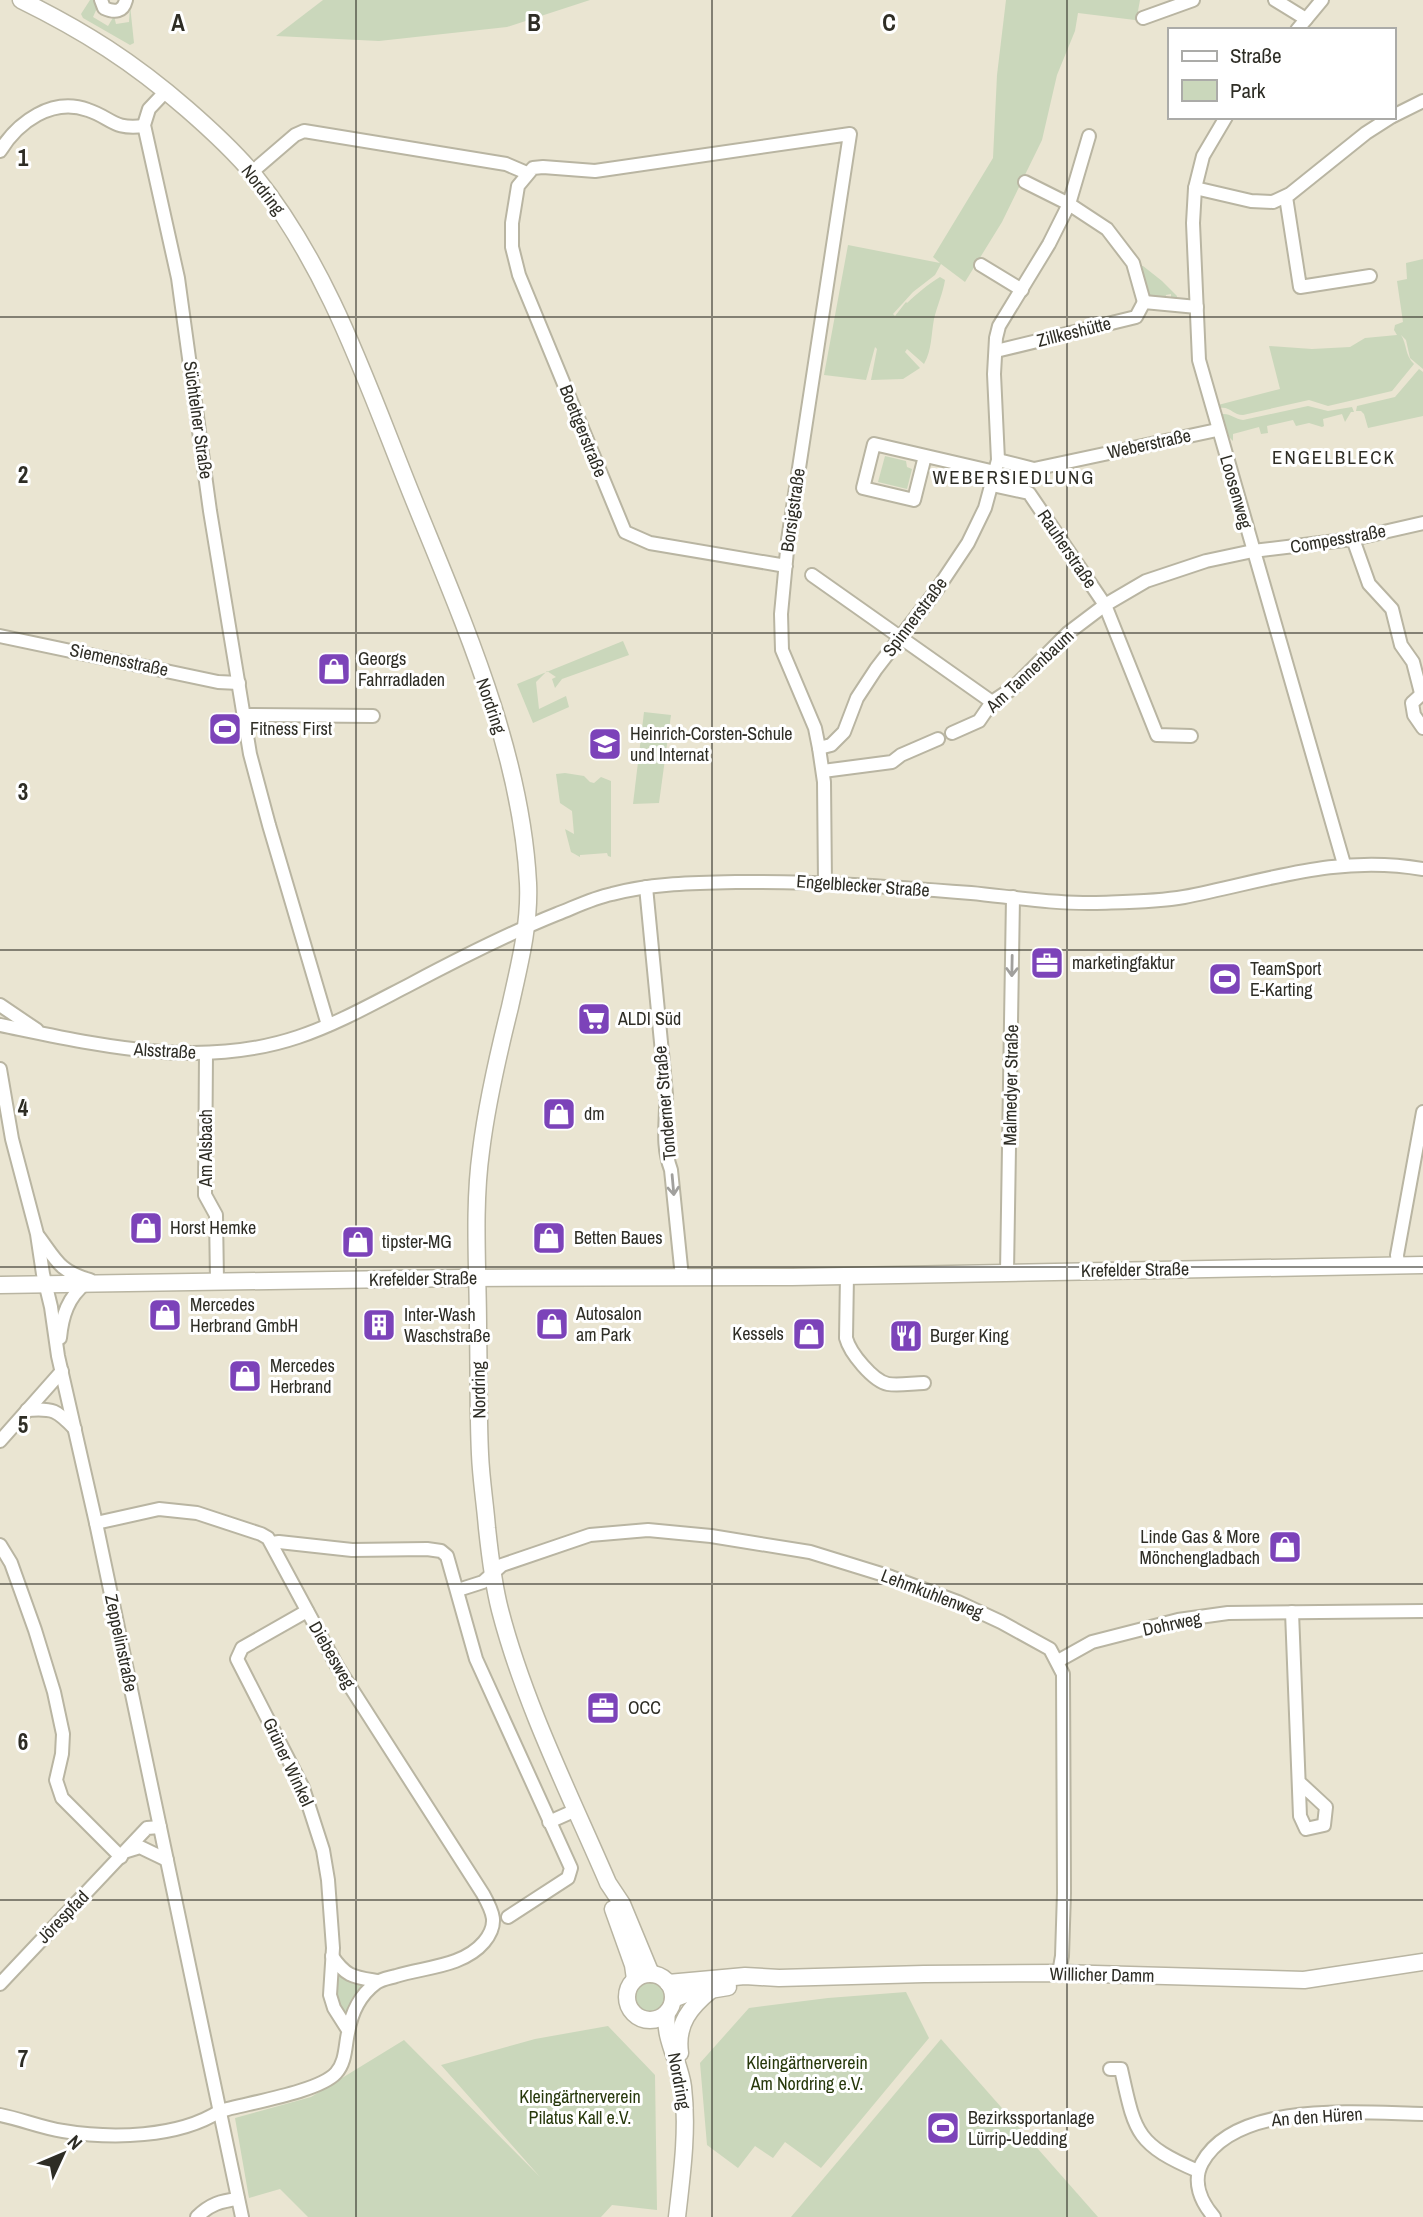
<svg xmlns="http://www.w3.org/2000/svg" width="1423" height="2217" font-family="'Archivo Narrow',sans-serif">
<rect width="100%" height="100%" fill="#eae5d2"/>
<g fill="#cad7bb">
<path d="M90 0H95L97 8 93 17 108 26 114 16 116 24 129 22 130 5 134 43 130 45 83 18 81 14Z"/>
<path d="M323 0H590L507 27 379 41 276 36Z"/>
<path d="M1006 0H1140L1138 11 1143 21 1078 13 1075 31 1057 75 1042 140 1002 222 965 282 941 264 935 275 913 292 893 314 895 316 906 302 907 303C918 293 927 285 940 277L945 280C943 293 937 306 934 319 931 335 932 350 924 364L907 349 905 352 920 368 903 379 871 380 877 349 875 347 866 380 824 375 848 245 940 263 933 257 993 158 997 75Z"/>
<path d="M1423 259V369L1410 358 1406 340 1401 335C1407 344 1405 356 1414 364L1392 391 1328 406 1309 400 1243 415C1233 415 1230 406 1220 408L1218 405 1280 389 1269 346 1312 349 1350 347 1365 338 1397 335 1394 330 1395 325 1403 322 1397 281 1407 279 1406 263Z"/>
<path d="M1140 266H1143L1162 281 1177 296V299L1171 300V294L1166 295 1165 299 1147 298Z"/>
<path d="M1419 369 1423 372V416L1368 428 1364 414 1361 411H1356L1357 406 1395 397Z"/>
<path d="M1308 406 1328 411 1352 407 1354 412H1351L1345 422 1342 414 1323 419 1324 426 1322 427 1309 423 1296 426 1293 420 1267 426 1268 433 1261 434 1259 427 1233 434V441L1228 436 1222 414C1230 413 1235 419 1243 420Z"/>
<path d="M885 456 906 461 907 467 912 469 907 489 878 482Z"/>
<path d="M623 641 629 655 562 679 555 688 552 679 556 677 547 671 536 682 539 709 566 696 569 707 533 723 517 684Z"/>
<path d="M644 712 671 715 659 803 633 804Z"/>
<path d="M565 773 584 776 590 782 594 783 601 777 611 781V857L608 856 607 853 580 855V857L571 852 565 829 574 834 572 811 560 803 556 774Z"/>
<path d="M337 1972 367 1984 347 2016H345L336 1999Z"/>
<circle cx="650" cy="1997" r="16"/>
<path d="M906 1992 929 2038 821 2168 785 2142 773 2158 755 2146 738 2168 707 2145 700 2063 749 2008 828 1998Z"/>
<path d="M608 2026 655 2075 657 2210 612 2205 601 2217H308L280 2189 249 2198 235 2118 311 2097 404 2040 540 2177 441 2065 535 2039Z"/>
<path d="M941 2039 1098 2217H791Z"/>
</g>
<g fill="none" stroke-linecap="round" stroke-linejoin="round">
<defs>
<g id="minor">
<path d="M101 0 104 8C115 13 123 12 126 0"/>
<path d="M1275 0 1306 19"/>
<path d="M1143 18 1193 0"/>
<path d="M1297 30 1322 0"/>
<path d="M166 91 149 109 144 125 178 278 210 511 250 754 269 825 328 1025"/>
<path d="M1393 116 1423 101"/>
<path d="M1226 117 1203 156 1195 188 1193 223 1199 360 1344 864"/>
<path d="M0 151C18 122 52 97 88 110 112 118 113 130 144 126"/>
<path d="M252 172 295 135 304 131 506 164 527 173"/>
<path d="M1025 182 1069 204 1089 136"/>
<path d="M1195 188 1251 201 1273 202 1290 194 1366 133 1391 117"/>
<path d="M1286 197 1300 287 1370 276"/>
<path d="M981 265 1022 290"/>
<path d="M996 351 1136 317 1144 302 1197 307"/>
<path d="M925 456 914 500 863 488 874 444 995 472"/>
<path d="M998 460 1034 469 1217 430"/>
<path d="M992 485 1029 493 1105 605 1157 735 1191 736"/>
<path d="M1353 539 1369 584 1392 609 1401 645 1413 662 1421 693"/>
<path d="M786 566 650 543 625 532 519 275 512 247V223L518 186 533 168 543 167 595 171 850 134 788 540 781 614 782 650 815 728 819 748 824 782 825 883"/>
<path d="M812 575 992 702"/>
<path d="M0 636 218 682 239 683"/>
<path d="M1423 693 1412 703 1414 715 1423 728"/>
<path d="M244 715 373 716"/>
<path d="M952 733 979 721 992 702 1013 688 1068 633 1105 605 1146 581 1206 561 1253 551 1353 539 1423 523"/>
<path d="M819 748 831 745 844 732 857 698 876 669 936 591 968 543 985 508 998 460 994 374 996 338 999 326 1049 244 1069 204 1107 229 1133 263 1144 302"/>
<path d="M823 771 892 762 901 755 938 739"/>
<path d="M646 887 666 1094C667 1122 661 1143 671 1170L682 1277"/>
<path d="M0 1005 37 1030"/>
<path d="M0 1025C98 1045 200 1070 298 1037 337 1024 374 1003 411 984 458 959 507 934 557 914 575 907 593 898 612 894 652 883 695 883 736 882 815 881 893 887 971 893 1012 897 1055 904 1096 903 1125 902 1156 902 1184 897 1267 881 1336 854 1423 869"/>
<path d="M206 1053 205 1195 216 1215 217 1281"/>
<path d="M0 1069 12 1139 37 1234 43 1274 51 1307 58 1356 96 1523 242 2217"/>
<path d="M39 1237C56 1260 60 1272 90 1280"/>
<path d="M1398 1265 1397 1255 1423 1112"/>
<path d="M1007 1272 1013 897"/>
<path d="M847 1275 846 1338C850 1353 873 1381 888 1384 899 1386 913 1383 924 1383"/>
<path d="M60 1338C62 1316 68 1297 86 1283"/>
<path d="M27 1410C53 1408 57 1410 75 1429"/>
<path d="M0 1441 62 1371"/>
<path d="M272 1543 279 1542 352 1550 427 1549 441 1551 447 1556 476 1659 571 1868 568 1878 508 1917"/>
<path d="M0 1545 11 1563 35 1630 54 1692 63 1734 62 1754 56 1780 62 1798 121 1857"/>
<path d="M458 1590 483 1582 502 1565 590 1535 648 1530 711 1536 810 1552 891 1577 958 1602 1001 1622 1050 1649 1063 1674 1064 1893 1062 1956 1059 1973"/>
<path d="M307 1611 242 1648 237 1659 303 1788 323 1850 328 1880 333 1948 330 1995 334 2008 348 2030"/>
<path d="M1292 1612 1300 1816 1306 1829 1324 1825 1326 1807 1299 1782"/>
<path d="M1058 1661 1092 1642 1178 1620 1228 1613 1423 1611"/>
<path d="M549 1822 576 1810"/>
<path d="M127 1851 140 1847 167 1860"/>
<path d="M332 1956C346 1977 354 1977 377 1981"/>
<path d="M0 1984 147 1828 160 1827"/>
<path d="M1110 2069H1121C1135 2132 1135 2144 1198 2171"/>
<path d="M0 2115C21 2119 42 2128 63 2131 111 2139 178 2138 220 2111 247 2103 319 2092 336 2073 346 2062 345 2046 348 2033 351 2014 360 1995 376 1983 381 1979 389 1978 396 1976 424 1967 463 1967 484 1942 499 1924 493 1912 483 1894L337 1666 268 1538 261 1534 197 1513 159 1509 96 1523"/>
<path d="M197 2217C210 2204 221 2201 238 2199"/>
<path d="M1214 2217C1201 2202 1192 2182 1202 2163 1236 2100 1362 2113 1423 2114"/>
</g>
<g id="major">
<path d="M21 0C84 31 133 62 187 109 210 129 234 151 254 175 329 268 367 384 411 493 461 617 521 748 528 883 530 925 519 966 510 1007 498 1055 487 1102 481 1151 473 1209 478 1269 478 1329 479 1371 478 1413 480 1454 481 1479 485 1503 487 1528 490 1556 493 1583 500 1610 524 1703 570 1795 608 1883L622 1904 651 1974"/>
<path d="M0 1285 460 1278 792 1277 1423 1265"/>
<path d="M613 1909 633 1965 635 1979"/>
<circle cx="650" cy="1997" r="23"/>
<path d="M668 1983 745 1976 779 1978 924 1974 1059 1973 1304 1980 1423 1962"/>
<path d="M673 1999 686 1994 728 1987"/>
<path d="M667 2013C663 2038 680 2062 683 2087 688 2130 682 2174 677 2217"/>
<path d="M680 2053C676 2024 690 2007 711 1990"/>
</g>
</defs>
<use href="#minor" stroke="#b9b5a2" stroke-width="16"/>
<use href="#major" stroke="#b9b5a2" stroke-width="19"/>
<use href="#minor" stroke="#fff" stroke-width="12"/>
<use href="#major" stroke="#fff" stroke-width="16"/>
</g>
<defs><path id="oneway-shaft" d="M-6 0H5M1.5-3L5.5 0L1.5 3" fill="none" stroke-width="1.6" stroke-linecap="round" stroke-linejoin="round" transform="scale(1.75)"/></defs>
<g stroke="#a1a09d">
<use href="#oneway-shaft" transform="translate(1012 966) rotate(91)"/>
<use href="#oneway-shaft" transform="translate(673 1185) rotate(85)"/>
</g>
<path fill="none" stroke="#2e2d25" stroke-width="2" stroke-opacity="0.55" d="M356 0V2217M712 0V2217M1067 0V2217M0 317H1423M0 633H1423M0 950H1423M0 1267H1423M0 1584H1423M0 1900H1423"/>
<defs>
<symbol id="shop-square" viewBox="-11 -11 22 22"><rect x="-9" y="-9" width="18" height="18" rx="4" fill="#7c43b9" stroke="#fff"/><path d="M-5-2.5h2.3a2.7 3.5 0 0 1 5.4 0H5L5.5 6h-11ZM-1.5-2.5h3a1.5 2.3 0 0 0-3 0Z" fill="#fff"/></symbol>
<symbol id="stadium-square" viewBox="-11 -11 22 22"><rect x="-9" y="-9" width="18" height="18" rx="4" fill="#7c43b9" stroke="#fff"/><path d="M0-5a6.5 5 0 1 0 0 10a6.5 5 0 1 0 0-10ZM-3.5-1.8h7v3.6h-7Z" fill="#fff"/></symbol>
<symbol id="school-square" viewBox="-11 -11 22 22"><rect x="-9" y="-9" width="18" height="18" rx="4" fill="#7c43b9" stroke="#fff"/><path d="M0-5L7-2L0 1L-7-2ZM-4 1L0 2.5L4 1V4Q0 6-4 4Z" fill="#fff"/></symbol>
<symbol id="office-square" viewBox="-11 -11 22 22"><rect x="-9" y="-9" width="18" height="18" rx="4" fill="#7c43b9" stroke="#fff"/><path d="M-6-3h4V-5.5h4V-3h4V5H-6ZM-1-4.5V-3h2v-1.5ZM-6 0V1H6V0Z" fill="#fff"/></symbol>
<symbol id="supermarket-square" viewBox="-11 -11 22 22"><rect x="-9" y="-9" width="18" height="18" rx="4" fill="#7c43b9" stroke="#fff"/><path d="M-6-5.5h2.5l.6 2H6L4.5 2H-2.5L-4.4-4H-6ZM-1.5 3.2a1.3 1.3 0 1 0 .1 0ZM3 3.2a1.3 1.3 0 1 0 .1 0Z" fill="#fff"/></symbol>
<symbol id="building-square" viewBox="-11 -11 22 22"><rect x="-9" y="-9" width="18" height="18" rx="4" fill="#7c43b9" stroke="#fff"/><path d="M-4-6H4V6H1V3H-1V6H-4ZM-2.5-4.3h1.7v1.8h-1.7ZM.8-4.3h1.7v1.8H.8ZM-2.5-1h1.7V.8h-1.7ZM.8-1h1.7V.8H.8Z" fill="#fff"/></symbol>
<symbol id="restaurant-square" viewBox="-11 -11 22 22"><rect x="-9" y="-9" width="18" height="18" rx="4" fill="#7c43b9" stroke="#fff"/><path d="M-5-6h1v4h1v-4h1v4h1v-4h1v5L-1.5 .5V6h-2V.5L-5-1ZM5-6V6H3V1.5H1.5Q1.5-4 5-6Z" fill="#fff"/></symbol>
</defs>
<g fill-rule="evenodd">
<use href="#shop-square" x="315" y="650" width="38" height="38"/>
<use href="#stadium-square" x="206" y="710" width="38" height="38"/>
<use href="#school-square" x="586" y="725" width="38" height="38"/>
<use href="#office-square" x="1028" y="944" width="38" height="38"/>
<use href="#stadium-square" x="1206" y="960" width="38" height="38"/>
<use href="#supermarket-square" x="575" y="1000" width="38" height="38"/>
<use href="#shop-square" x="540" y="1095" width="38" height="38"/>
<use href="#shop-square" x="127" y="1209" width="38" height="38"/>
<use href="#shop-square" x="530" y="1219" width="38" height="38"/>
<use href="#shop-square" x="339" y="1223" width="38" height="38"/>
<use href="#shop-square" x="146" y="1296" width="38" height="38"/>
<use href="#shop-square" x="533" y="1305" width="38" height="38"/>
<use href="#building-square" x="360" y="1306" width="38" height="38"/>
<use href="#shop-square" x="790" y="1315" width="38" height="38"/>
<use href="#restaurant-square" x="887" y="1317" width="38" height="38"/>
<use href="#shop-square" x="226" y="1357" width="38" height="38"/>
<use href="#shop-square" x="1266" y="1528" width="38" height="38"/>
<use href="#office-square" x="584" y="1689" width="38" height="38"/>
<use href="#stadium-square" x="924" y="2109" width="38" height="38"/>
</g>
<g text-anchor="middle" stroke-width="6" stroke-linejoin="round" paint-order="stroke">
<g font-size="18" fill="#2e2d25" stroke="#fff">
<text transform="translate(263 190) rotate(52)" y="6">Nordring</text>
<text transform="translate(1074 332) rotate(-14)" y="6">Zillkeshütte</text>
<text transform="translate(198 420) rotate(82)" y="6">Süchtelner Straße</text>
<text transform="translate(583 431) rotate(68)" y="6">Boettgerstraße</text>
<text transform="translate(1149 444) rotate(-12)" y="6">Weberstraße</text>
<text transform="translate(1236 492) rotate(74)" y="6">Loosenweg</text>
<text transform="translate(793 510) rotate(-82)" y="6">Borsigstraße</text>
<text transform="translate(1338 539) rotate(-10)" y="6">Compesstraße</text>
<text transform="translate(1067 549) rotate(56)" y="6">Rauherstraße</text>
<text transform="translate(915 617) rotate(-53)" y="6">Spinnerstraße</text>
<text transform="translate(119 660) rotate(12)" y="6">Siemensstraße</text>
<text transform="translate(1030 671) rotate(-43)" y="6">Am Tannenbaum</text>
<text transform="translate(491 706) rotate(71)" y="6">Nordring</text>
<text transform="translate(863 886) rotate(4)" y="6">Engelblecker Straße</text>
<text transform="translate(165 1051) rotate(3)" y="6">Alsstraße</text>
<text transform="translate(1011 1085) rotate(-89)" y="6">Malmedyer Straße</text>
<text transform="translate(665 1103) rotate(-95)" y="6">Tonderner Straße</text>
<text transform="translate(206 1148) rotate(-90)" y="6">Am Alsbach</text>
<text transform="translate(1135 1270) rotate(-1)" y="6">Krefelder Straße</text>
<text transform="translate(423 1279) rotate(-1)" y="6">Krefelder Straße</text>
<text transform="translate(479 1390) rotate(-91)" y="6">Nordring</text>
<text transform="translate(932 1594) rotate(21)" y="6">Lehmkuhlenweg</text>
<text transform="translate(1172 1624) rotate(-12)" y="6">Dohrweg</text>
<text transform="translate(121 1643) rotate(78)" y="6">Zeppelinstraße</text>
<text transform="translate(332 1655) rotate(60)" y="6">Diebesweg</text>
<text transform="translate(288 1762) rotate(65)" y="6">Grüner Winkel</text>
<text transform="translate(63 1917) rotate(-46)" y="6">Jörespfad</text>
<text transform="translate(1102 1975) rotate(1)" y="6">Willicher Damm</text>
<text transform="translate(679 2081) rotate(79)" y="6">Nordring</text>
<text transform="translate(1317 2117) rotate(-4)" y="6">An den Hüren</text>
</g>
<g font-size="18" fill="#2e2d25" stroke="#fff" text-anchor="start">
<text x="358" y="665">Georgs<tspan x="358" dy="21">Fahrradladen</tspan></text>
<text x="250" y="735">Fitness First</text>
<text x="630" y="740">Heinrich-Corsten-Schule<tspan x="630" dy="21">und Internat</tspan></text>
<text x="1072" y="969">marketingfaktur</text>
<text x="1250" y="975">TeamSport<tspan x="1250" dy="21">E-Karting</tspan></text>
<text x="618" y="1025">ALDI Süd</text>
<text x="584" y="1120">dm</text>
<text x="170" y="1234">Horst Hemke</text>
<text x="574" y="1244">Betten Baues</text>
<text x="382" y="1248">tipster-MG</text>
<text x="190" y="1311">Mercedes<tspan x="190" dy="21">Herbrand GmbH</tspan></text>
<text x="576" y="1320">Autosalon<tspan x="576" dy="21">am Park</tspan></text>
<text x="404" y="1321">Inter-Wash<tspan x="404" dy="21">Waschstraße</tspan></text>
<text x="784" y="1340" text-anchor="end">Kessels</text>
<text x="930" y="1342">Burger King</text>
<text x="270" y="1372">Mercedes<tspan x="270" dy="21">Herbrand</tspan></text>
<text x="1260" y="1543" text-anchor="end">Linde Gas &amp; More<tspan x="1260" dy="21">Mönchengladbach</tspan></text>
<text x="628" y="1714">OCC</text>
<text x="968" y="2124">Bezirkssportanlage<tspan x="968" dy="21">Lürrip-Uedding</tspan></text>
</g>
<g font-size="18" fill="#27380b" stroke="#fff">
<text x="807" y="2069">Kleingärtnerverein<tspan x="807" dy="21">Am Nordring e.V.</tspan></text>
<text x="580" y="2103">Kleingärtnerverein<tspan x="580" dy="21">Pilatus Kall e.V.</tspan></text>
</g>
<g font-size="19" letter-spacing="2" fill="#2e2d25" stroke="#fff">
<text x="1334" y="464">ENGELBLECK</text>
<text x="1014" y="484">WEBERSIEDLUNG</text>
</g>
</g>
<g font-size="23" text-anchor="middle" font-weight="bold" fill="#2e2d25" stroke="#fff" stroke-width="6" stroke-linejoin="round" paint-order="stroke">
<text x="178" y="31">A</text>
<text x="534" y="31">B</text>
<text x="889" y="31">C</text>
<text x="23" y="166">1</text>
<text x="23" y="483">2</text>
<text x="23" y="800">3</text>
<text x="23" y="1116">4</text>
<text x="23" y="1433">5</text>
<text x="23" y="1750">6</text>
<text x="23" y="2067">7</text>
</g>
<rect x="1168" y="28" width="228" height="91" fill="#ffffff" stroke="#ababa8" stroke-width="2"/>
<rect x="1182" y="51" width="35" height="10" fill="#ffffff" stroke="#ababa8" stroke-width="2"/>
<text x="1230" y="63" font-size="21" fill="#2e2d25">Straße</text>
<rect x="1182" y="80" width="35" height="21" fill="#cad7bb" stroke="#ababa8" stroke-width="2"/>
<text x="1230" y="98" font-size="21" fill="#2e2d25">Park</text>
<g transform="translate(63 2154) rotate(46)" stroke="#ffffff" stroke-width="5" paint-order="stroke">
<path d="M0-5L12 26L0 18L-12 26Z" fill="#2e2d25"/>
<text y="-10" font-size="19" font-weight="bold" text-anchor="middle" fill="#2e2d25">N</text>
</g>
</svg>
